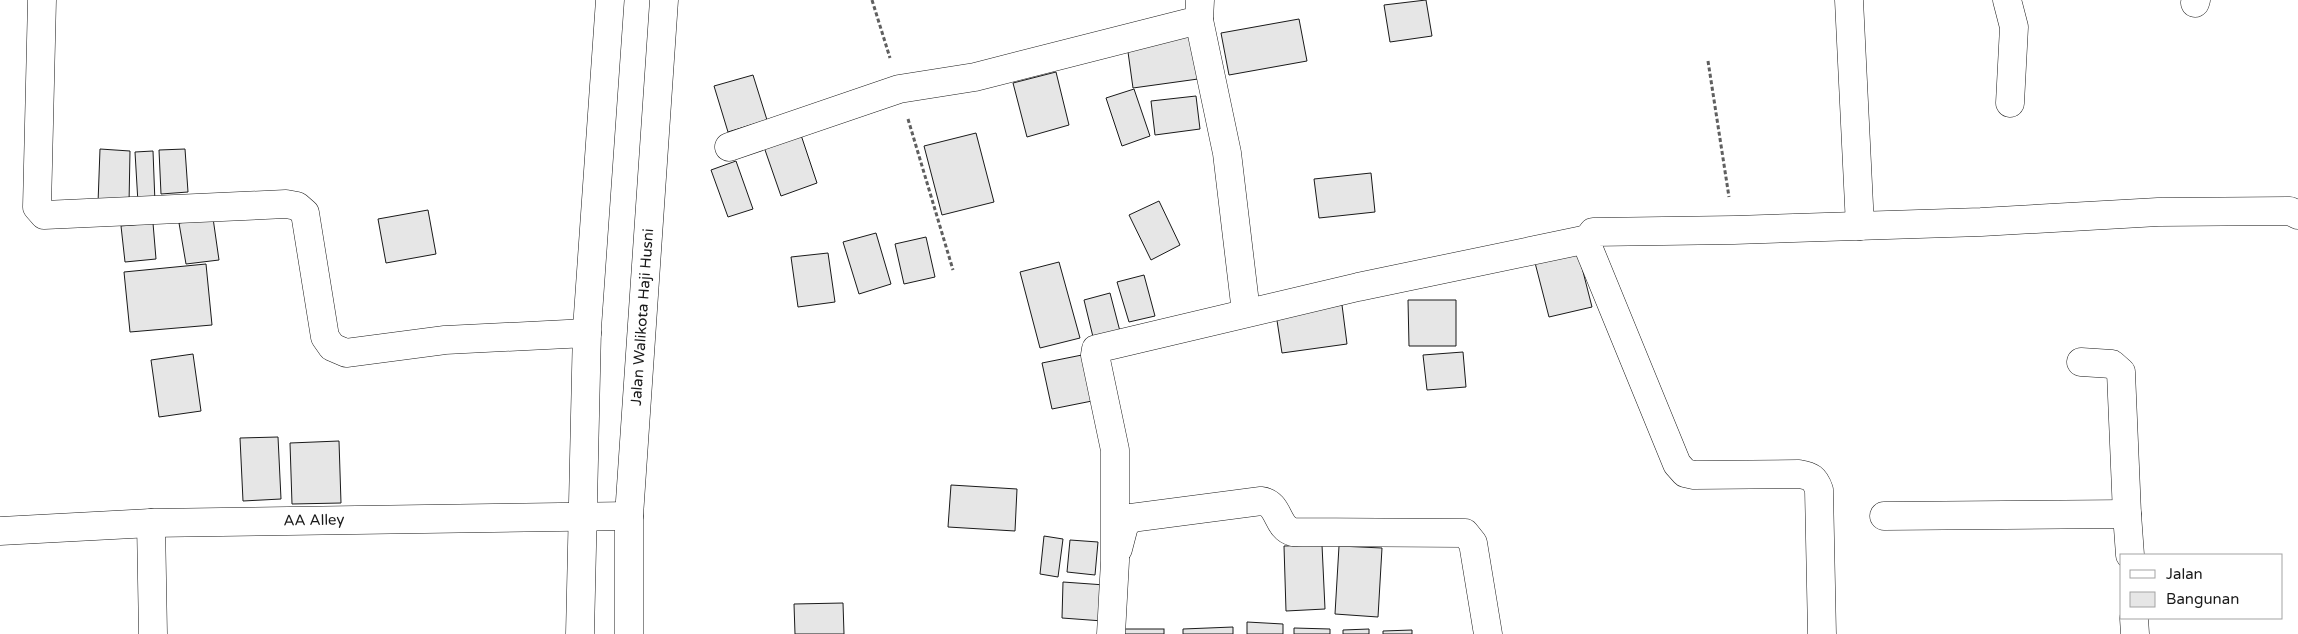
<svg xmlns="http://www.w3.org/2000/svg" width="2298" height="634" font-family="'Varela Round',sans-serif">
<rect width="100%" height="100%" fill="#fff"/>
<g fill="#e6e6e6" stroke="#1a1a1a">
<path d="M1426 0 1432 36 1390 42 1384 5Z"/>
<path d="M1299 19 1307 61 1229 75 1221 33Z"/>
<path d="M1196 21 1198 79 1133 88 1128 52Z"/>
<path d="M1056 72 1069 125 1027 137 1013 83Z"/>
<path d="M753 75 767 120 728 132 714 86Z"/>
<path d="M1134 89 1150 136 1122 146 1106 98Z"/>
<path d="M1196 96 1200 129 1155 135 1151 101Z"/>
<path d="M976 133 994 202 942 215 924 146Z"/>
<path d="M801 135 817 183 781 196 764 147Z"/>
<path d="M100 149 130 151 129 204 98 203Z"/>
<path d="M185 149 188 192 161 194 159 150Z"/>
<path d="M153 151 155 203H138L135 152Z"/>
<path d="M736 161 753 209 728 217 711 170Z"/>
<path d="M1371 173 1375 212 1319 218 1314 179Z"/>
<path d="M1159 201 1180 245 1151 260 1129 215Z"/>
<path d="M428 210 436 254 386 263 378 219Z"/>
<path d="M213 218 219 260 186 264 179 223Z"/>
<path d="M153 223 156 259 125 262 121 226Z"/>
<path d="M876 233 891 284 859 294 843 242Z"/>
<path d="M926 237 935 277 904 284 895 244Z"/>
<path d="M1576 244 1592 307 1549 317 1533 255Z"/>
<path d="M828 253 835 302 798 307 791 257Z"/>
<path d="M1059 262 1080 338 1040 348 1020 272Z"/>
<path d="M206 264 212 325 130 332 124 272Z"/>
<path d="M1144 275 1155 316 1129 322 1117 282Z"/>
<path d="M1110 293 1122 339 1095 345 1084 300Z"/>
<path d="M1408 300H1456V346H1409Z"/>
<path d="M1342 305 1347 344 1282 353 1276 314Z"/>
<path d="M1463 352 1466 387 1427 390 1423 355Z"/>
<path d="M193 354 201 411 159 417 151 360Z"/>
<path d="M1087 354 1097 400 1052 409 1042 363Z"/>
<path d="M278 437 281 499 243 501 240 438Z"/>
<path d="M339 441 341 503 292 504 290 443Z"/>
<path d="M951 485 1017 489 1015 531 948 527Z"/>
<path d="M1044 536 1063 539 1058 577 1040 574Z"/>
<path d="M1070 540 1098 542 1095 575 1067 572Z"/>
<path d="M1322 545 1325 609 1286 611 1284 546Z"/>
<path d="M1339 546 1382 548 1378 617 1335 614Z"/>
<path d="M1063 582 1105 585 1103 621 1062 618Z"/>
<path d="M843 603 844 634H795L794 604Z"/>
<path d="M1247 622 1283 624V634H1247Z"/>
<path d="M1233 627V634H1183V629Z"/>
<path d="M1294 628 1330 629V634H1294Z"/>
<rect x="1119" y="629" width="45" height="5"/>
<path d="M1369 629V634H1343V630Z"/>
<path d="M1412 630V634H1383V631Z"/>
</g>
<g fill="none" stroke-linecap="round" stroke-linejoin="round">
<defs>
<g id="minor">
<path d="M42 0 37 207 44 215 286 204 297 206 305 213 325 337 332 347 346 353 445 340 587 333"/>
<path d="M1849 0 1860 226"/>
<path d="M2007 0 2014 27 2010 103"/>
<path d="M2195 3 2196 0"/>
<path d="M1199 20 1227 153 1246 312"/>
<path d="M729 147 899 89 975 77 1199 20 1200 0"/>
<path d="M2081 362 2112 364 2121 372 2127 514"/>
<path d="M1884 516 2127 514 2130 555"/>
<path d="M151 523 153 634"/>
<path d="M0 531 151 523 629 516"/>
<path d="M1118 549 1124 526 1131 518 1261 501C1280 503 1276 528 1293 532L1465 533 1473 543 1488 634"/>
<path d="M2134 618 2135 634"/>
<path d="M1111 634 1115 561V450L1095 355 1096 349 1358 287 1588 239"/>
<path d="M1822 634 1819 490C1815 478 1811 476 1799 474L1694 475 1685 473 1677 464 1589 249 1588 239 1593 232 1734 230 1981 222 2158 212 2290 211 2298 215"/>
</g>
<g id="tertiary">
<path d="M580 634 587 329 610 0"/>
<path d="M629 634V516L664 0"/>
</g>
</defs>
<use href="#minor" stroke="#1a1a1a" stroke-width="29"/>
<use href="#tertiary" stroke="#1a1a1a" stroke-width="29"/>
<g stroke="#5f5f5f" stroke-width="3" stroke-dasharray="4 2.5" stroke-linecap="butt">
<path d="M872 0 890 58"/>
<path d="M1708 61 1729 197"/>
<path d="M908 119 953 270"/>
</g>
<use href="#minor" stroke="#fff" stroke-width="28"/>
<use href="#tertiary" stroke="#fff" stroke-width="28"/>
</g>
<g text-anchor="middle" stroke-width="4" stroke-linejoin="round" paint-order="stroke">
<g font-size="15" fill="#1a1a1a" stroke="#fff">
<text transform="translate(642 317) rotate(-86)" y="5">Jalan Walikota Haji Husni</text>
<text transform="translate(314 520) rotate(-1)" y="5">AA Alley</text>
</g>
</g>
<rect x="2120" y="554" width="162" height="65" fill="#ffffff" stroke="#a3a3a3"/>
<rect x="2130" y="570" width="25" height="8" fill="#ffffff" stroke="#a3a3a3"/>
<text x="2166" y="579" font-size="15" fill="#1a1a1a">Jalan</text>
<rect x="2130" y="592" width="25" height="15" fill="#e6e6e6" stroke="#a3a3a3"/>
<text x="2166" y="604" font-size="15" fill="#1a1a1a">Bangunan</text>
</svg>
